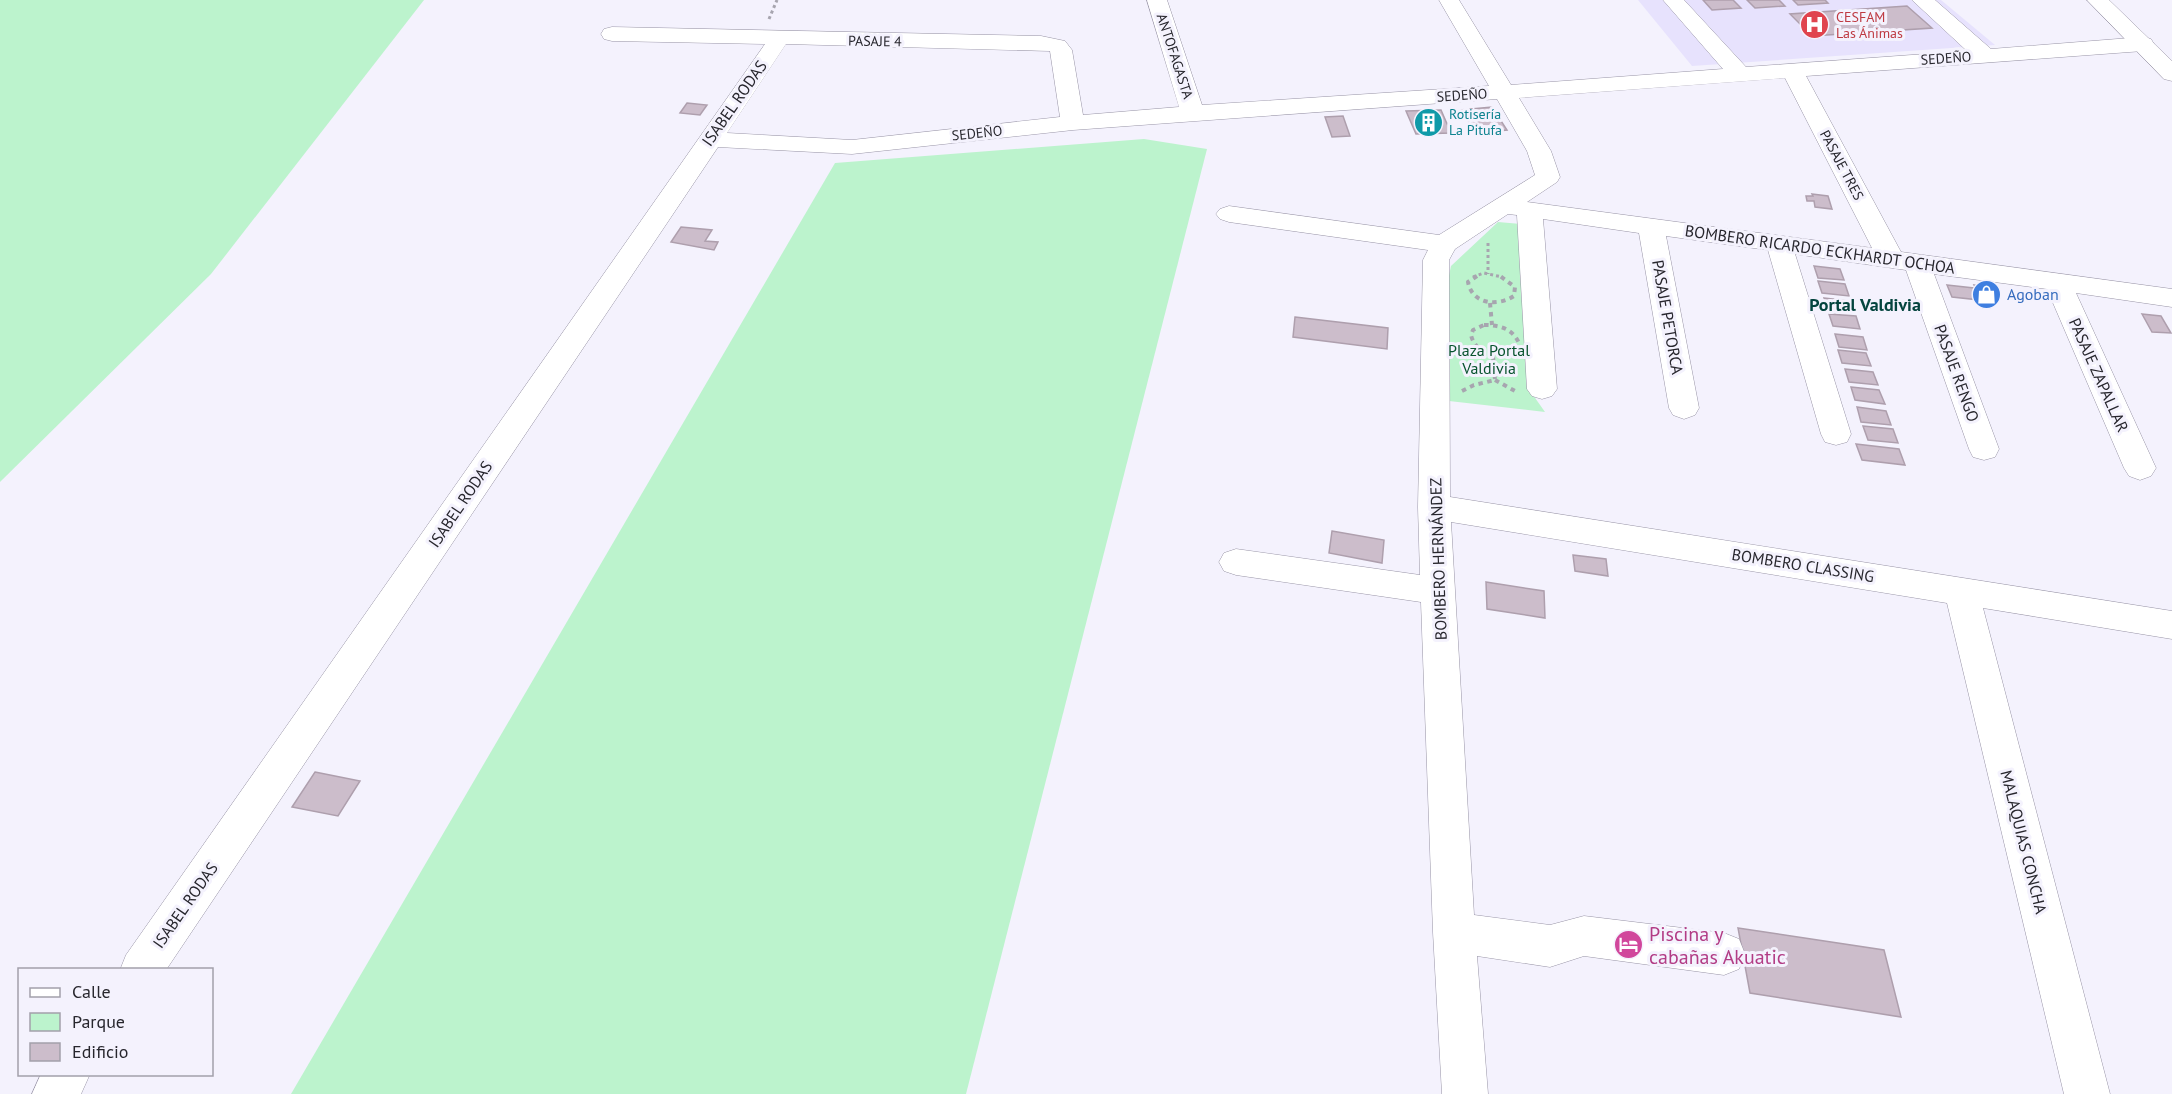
<svg xmlns="http://www.w3.org/2000/svg" width="2172" height="1094" font-family="'PT Sans',sans-serif">
<rect width="100%" height="100%" fill="#f4f2fd"/>
<path fill="#e7e2fd" d="M1638 0H1941L1995 45 1692 66Z"/>
<g fill="#bcf3cd">
<path d="M0 0H424L211 274 0 482Z"/>
<path d="M1144 139 1207 149 966 1094H291L835 163Z"/>
<path d="M1498 222 1521 224 1533 395 1545 412 1449 401 1447 285 1451 266Z"/>
</g>
<g fill="#ccbdcb" stroke="#ae9fad" stroke-width="1.5">
<path d="M1703 0H1733L1741 8 1712 10Z"/>
<path d="M1747 0H1779L1785 6 1755 8Z"/>
<path d="M1793 0H1825L1828 3 1798 5Z"/>
<path d="M1907 6 1932 28 1812 36 1790 14Z"/>
<path d="M687 103 707 105 700 115 680 113Z"/>
<path d="M1492 107 1507 130 1476 133 1461 110Z"/>
<path d="M1441 110 1451 133 1416 134 1406 111Z"/>
<path d="M1343 116 1350 136 1332 137 1325 117Z"/>
<path d="M1812 194 1828 196 1832 209 1815 207 1814 201H1807L1806 196H1813Z"/>
<path d="M681 227 712 230 705 241 718 242 714 250 671 242Z"/>
<path d="M1814 266 1840 269 1844 280 1818 278Z"/>
<path d="M1818 281 1845 284 1849 296 1822 293Z"/>
<path d="M1947 285 1974 288 1980 300 1952 297Z"/>
<path d="M1974 285 1990 287 1997 303 1982 302Z"/>
<path d="M1824 298 1850 301 1855 312 1828 310Z"/>
<path d="M1829 314 1856 316 1860 329 1833 326Z"/>
<path d="M2142 314 2161 316 2171 333 2152 332Z"/>
<path d="M1295 317 1388 328 1387 349 1293 337Z"/>
<path d="M1835 334 1863 337 1867 350 1839 347Z"/>
<path d="M1838 350 1866 353 1871 366 1842 363Z"/>
<path d="M1845 369 1873 372 1878 385 1849 382Z"/>
<path d="M1851 387 1879 390 1885 404 1855 400Z"/>
<path d="M1857 407 1886 411 1891 425 1861 422Z"/>
<path d="M1863 426 1893 429 1898 443 1868 440Z"/>
<path d="M1856 444 1899 449 1905 465 1862 460Z"/>
<path d="M1332 531 1384 540 1382 563 1329 553Z"/>
<path d="M1573 555 1606 559 1608 576 1575 571Z"/>
<path d="M1486 582 1544 591 1545 618 1487 609Z"/>
<path d="M315 772 360 781 338 816 292 807Z"/>
<path d="M1738 928 1884 950 1901 1017 1750 993Z"/>
</g>
<g fill="none" stroke-linecap="round" stroke-linejoin="round">
<defs>
<g id="minor">
<path d="M1147 0H1167L1202 105 1489 86 1439 0H1459L1511 85 1723 69 1663 0H1684L1746 67 1967 51 1912 0H1935L1991 49 2143 37 2151 39 2154 44 2151 49 2143 51 1806 76 1901 252 2172 289V307L2076 293 2156 468 2151 476 2140 480 2129 476 2124 468 2047 289 1934 274 1999 449 1995 457 1984 460 1973 457 1969 449 1906 270 1795 254 1851 434 1847 442 1836 445 1825 442 1821 434 1768 250 1666 236 1699 408 1695 415 1684 419 1673 415 1669 408 1639 233 1543 219 1557 389 1552 396 1542 399 1532 396 1527 389 1517 215 1508 214 1455 249 1449 260 1450 497 2172 611V639L1983 608 2110 1094H2064L1947 603 1451 522 1474 915 1550 925 1584 916 1724 933 1739 939 1745 954 1739 969 1724 975 1584 956 1550 967 1477 956 1488 1094H1442L1433 932 1421 602 1236 575 1224 571 1219 562 1224 553 1236 549 1420 575 1418 507 1423 260 1428 250 1229 222 1220 219 1216 214 1220 209 1229 206 1439 235 1535 175 1527 151 1497 99 1073 130 852 154 718 147 166 970H120L126 955 765 44 612 41 604 39 601 34 604 29 612 27 1041 36 1065 41 1072 50 1083 115 1179 107ZM786 44 1050 51 1060 117 852 140 727 133ZM1785 78 1872 248 1527 202 1557 182 1560 177 1551 151 1519 98Z"/>
<path d="M41 1074H90L81 1094H32Z"/>
</g>
<path id="highway" d="M2087 0H2109L2172 61V81L2164 79Z"/>
</defs>
<use href="#minor" stroke="#9894a6" stroke-width="1"/>
<use href="#highway" stroke="#9894a6" stroke-width="1"/>
<g stroke="#a7a5af" stroke-width="3" stroke-dasharray="3 3" stroke-linecap="butt">
<path d="M769 19 777 0"/>
<path d="M1488 243V274"/>
<path d="M1473 277 1484 273 1502 277"/>
</g>
<g stroke="#a7a5af" stroke-width="4" stroke-dasharray="4.5 4.5" stroke-linecap="butt">
<path d="M1477 276 1468 282C1472 304 1497 307 1514 296L1515 287 1500 276"/>
<path d="M1490 303 1492 325"/>
<path d="M1484 325C1499 325 1512 328 1519 343 1508 365 1476 357 1471 335L1473 330Z"/>
<path d="M1495 380 1515 391"/>
<path d="M1462 391 1474 385 1495 380 1493 356"/>
</g>
<use href="#minor" fill="#fff" fill-rule="evenodd"/>
<use href="#highway" fill="#fff" fill-rule="evenodd"/>
</g>
<defs>
<symbol id="hospital-disc" viewBox="-11 -11 22 22"><circle r="9.5" fill="#e0444e" stroke="#f4f2fd"/><path d="M-5-5h3v3.5h4V-5h3V5h-3V1.5h-4V5h-3Z" fill="#fff"/></symbol>
<symbol id="building-disc" viewBox="-11 -11 22 22"><circle r="9.5" fill="#0f9aa8" stroke="#f4f2fd"/><path d="M-4-6H4V6H1V3H-1V6H-4ZM-2.5-4.3h1.7v1.8h-1.7ZM.8-4.3h1.7v1.8H.8ZM-2.5-1h1.7V.8h-1.7ZM.8-1h1.7V.8H.8Z" fill="#fff"/></symbol>
<symbol id="shop-disc" viewBox="-11 -11 22 22"><circle r="9.5" fill="#3f7fe0" stroke="#f4f2fd"/><path d="M-5-2.5h2.3a2.7 3.5 0 0 1 5.4 0H5L5.5 6h-11ZM-1.5-2.5h3a1.5 2.3 0 0 0-3 0Z" fill="#fff"/></symbol>
<symbol id="hotel-disc" viewBox="-11 -11 22 22"><circle r="9.5" fill="#d1479c" stroke="#f4f2fd"/><path d="M-6-4.5h1.5V1H6V5H4.5V3h-9V5H-6ZM-4 0a1.8 1.8 0 1 1 3.6 0ZM.5 0V-2.5h3Q6-2.5 6 0Z" fill="#fff"/></symbol>
</defs>
<g fill-rule="evenodd">
<use href="#hospital-disc" x="1798" y="8" width="33" height="33"/>
<use href="#building-disc" x="1412" y="106" width="33" height="33"/>
<use href="#shop-disc" x="1970" y="278" width="33" height="33"/>
<use href="#hotel-disc" x="1612" y="928" width="33" height="33"/>
</g>
<g text-anchor="middle" stroke-width="6" stroke-linejoin="round" paint-order="stroke">
<g font-size="14" fill="#be3a42" stroke="#f4f2fd" text-anchor="start">
<text x="1836" y="22">CESFAM<tspan x="1836" dy="16">Las Ánimas</tspan></text>
</g>
<g font-size="14" fill="#27262d" stroke="#f4f2fd">
<text transform="translate(875 41) rotate(1)" y="5">PASAJE 4</text>
<text transform="translate(1175 56) rotate(72)" y="5">ANTOFAGASTA</text>
<text transform="translate(1946 58) rotate(-4)" y="5">SEDEÑO</text>
<text transform="translate(1462 95) rotate(-4)" y="5">SEDEÑO</text>
<text transform="translate(977 133) rotate(-6)" y="5">SEDEÑO</text>
<text transform="translate(1842 165) rotate(62)" y="5">PASAJE TRES</text>
</g>
<g font-size="14" fill="#0d838f" stroke="#f4f2fd" text-anchor="start">
<text x="1449" y="119">Rotisería<tspan x="1449" dy="16">La Pitufa</tspan></text>
</g>
<g font-size="16" fill="#27262d" stroke="#f4f2fd">
<text transform="translate(734 103) rotate(-55)" y="6">ISABEL RODAS</text>
<text transform="translate(1820 249) rotate(8)" y="6">BOMBERO RICARDO ECKHARDT OCHOA</text>
<text transform="translate(1668 317) rotate(80)" y="6">PASAJE PETORCA</text>
<text transform="translate(1957 373) rotate(70)" y="6">PASAJE RENGO</text>
<text transform="translate(2099 375) rotate(66)" y="6">PASAJE ZAPALLAR</text>
<text transform="translate(460 504) rotate(-56)" y="6">ISABEL RODAS</text>
<text transform="translate(1438 559) rotate(-92)" y="6">BOMBERO HERNÁNDEZ</text>
<text transform="translate(1803 565) rotate(9)" y="6">BOMBERO CLASSING</text>
<text transform="translate(2024 842) rotate(76)" y="6">MALAQUIAS CONCHA</text>
<text transform="translate(185 905) rotate(-55)" y="6">ISABEL RODAS</text>
</g>
<g font-size="16" fill="#366cbe" stroke="#f4f2fd" text-anchor="start">
<text x="2007" y="300">Agoban</text>
</g>
<g font-size="16" fill="#08532e" stroke="#f4f2fd">
<text x="1489" y="356">Plaza Portal<tspan x="1489" dy="18">Valdivia</tspan></text>
</g>
<g font-size="18" font-weight="bold" fill="#04443e" stroke="#f4f2fd">
<text x="1865" y="311">Portal Valdivia</text>
</g>
<g font-size="20" fill="#b23c85" stroke="#f4f2fd" text-anchor="start">
<text x="1649" y="941">Piscina y<tspan x="1649" dy="23">cabañas Akuatic</tspan></text>
</g>
</g>
<rect x="18" y="968" width="195" height="108" fill="#f4f2fd" stroke="#a2a0aa" stroke-width="1.5"/>
<rect x="30" y="988" width="30" height="9" fill="#ffffff" stroke="#a2a0aa" stroke-width="1.5"/>
<text x="72" y="998" font-size="18" fill="#27262d">Calle</text>
<rect x="30" y="1013" width="30" height="18" fill="#bcf3cd" stroke="#a2a0aa" stroke-width="1.5"/>
<text x="72" y="1028" font-size="18" fill="#27262d">Parque</text>
<rect x="30" y="1043" width="30" height="18" fill="#ccbdcb" stroke="#a2a0aa" stroke-width="1.5"/>
<text x="72" y="1058" font-size="18" fill="#27262d">Edificio</text>
</svg>
